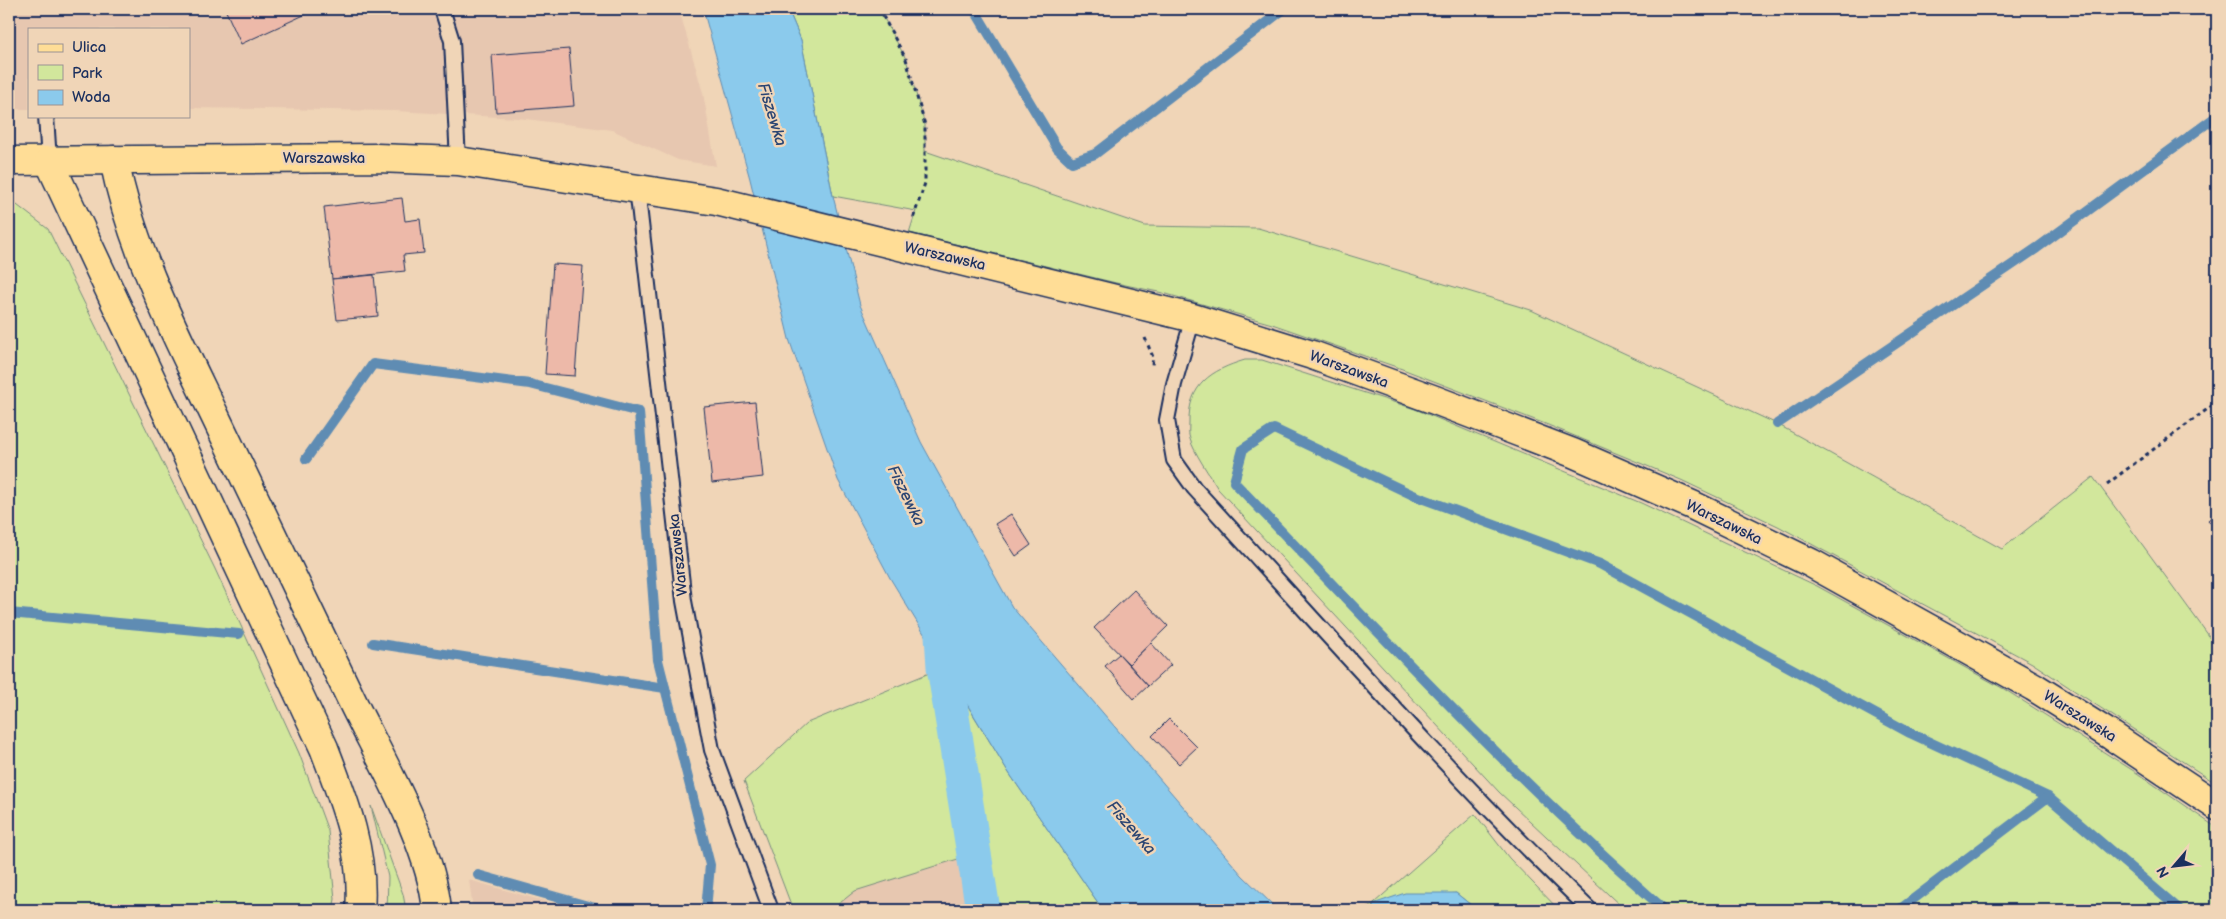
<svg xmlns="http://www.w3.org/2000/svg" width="2226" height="919" font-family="'Balsamiq Sans',sans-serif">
<rect width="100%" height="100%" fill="#f0d5b7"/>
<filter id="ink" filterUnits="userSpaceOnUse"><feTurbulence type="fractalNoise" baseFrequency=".02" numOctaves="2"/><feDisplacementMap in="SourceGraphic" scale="10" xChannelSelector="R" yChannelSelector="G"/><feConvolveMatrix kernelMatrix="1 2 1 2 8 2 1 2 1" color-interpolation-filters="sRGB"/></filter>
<g filter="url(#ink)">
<g fill="#e7c7b0">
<path d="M9 9H679L703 93 716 166 678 160 612 130 518 118 396 111 189 108V29H29V109H9Z"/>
<path d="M974 854 983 910H831L854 891Z"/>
<path d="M469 880 576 910H473Z"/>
</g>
<g fill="#d2e79c" stroke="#768b7d">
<path d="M788 9H879L906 59 925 125V151L1145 226 1258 228 1531 310 1777 424 2002 549 2093 477 2217 647V784L2032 663 1778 526 1681 480 1548 425 1405 370 1272 324 1163 293 1116 283 909 233 916 211 833 196 801 40Z"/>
<path d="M9 202H13L48 229 215 569 299 753 328 831 335 899 333 910H9Z"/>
<path d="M1245 360H1262L1415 409 1641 503 1817 586 2004 689 2137 773 2217 828V910H1625L1499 792 1218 489C1211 477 1193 451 1190 439 1188 434 1189 428 1189 423 1188 385 1211 370 1245 360Z"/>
<path d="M944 667 1009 773 1103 910H983L974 854 855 891 831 910H793L744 781 807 723Z"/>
<path d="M371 806 403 894 406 910H387L388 877Z"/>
<path d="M1475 814 1509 858 1559 910H1477L1456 893 1373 904V910H1366Z"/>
</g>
<g fill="#8bcaec" stroke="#5e8cb3">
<path d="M703 9H788L801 40 833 196 860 305 921 442 1012 607 1242 875 1278 910H1103L1009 773 890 578 838 480 789 339 750 179Z"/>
<path d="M1405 893H1456L1477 910H1373V904Z"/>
</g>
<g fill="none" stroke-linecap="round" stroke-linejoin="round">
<g stroke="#5e8cb3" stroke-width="10">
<path d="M974 9 1057 148 1072 162 1095 154 1284 9"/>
<path d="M1777 424 2037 248 2217 116"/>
<path d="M306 459 373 364 530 384 639 412 658 660 710 865 706 910"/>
<path d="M9 613 239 634"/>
<path d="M373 643 665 688"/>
<path d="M478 875 602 910"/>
<path d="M1665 910C1512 777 1375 628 1234 482L1243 449 1274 429 1413 495 1600 564 1910 733 2048 797 2180 910"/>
<path d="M1899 910 2048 797"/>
</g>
<path stroke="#8bcaec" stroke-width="35" d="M941 619 944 667 983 910"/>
</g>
<g fill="#edb9a9" stroke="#1b2f5e">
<path d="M225 9H317L241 44Z"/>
<path d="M569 49 574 106 496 112 492 55Z"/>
<path d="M402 198 405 221 420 219 424 253 403 255 405 271 332 279 324 207Z"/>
<path d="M553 264 583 266 575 376 545 374Z"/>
<path d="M374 275 378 316 337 320 332 279Z"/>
<path d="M755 402 763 477 712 483 704 407Z"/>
<path d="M2217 513V527L2215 528 2208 520Z"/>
<path d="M1011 514 1031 545 1016 556 995 524Z"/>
<path d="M1134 590 1168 626 1129 664 1094 628Z"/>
<path d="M1151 643 1171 665 1148 686 1129 664Z"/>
<path d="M1119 654 1148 686 1134 699 1105 666Z"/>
<path d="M1169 719 1197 747 1179 764 1152 736Z"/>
</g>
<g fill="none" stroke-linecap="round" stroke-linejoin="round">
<defs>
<g id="lane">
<path d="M442 9 452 41 458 161"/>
<path d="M46 116 49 161"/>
<path d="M637 188 684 601 712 750 771 910"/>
<path d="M1193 318 1174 384 1167 420 1174 460 1194 488C1324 630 1451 776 1590 910"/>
</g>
<path id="primary" d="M9 161 377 158 458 161 716 201 1193 318 1312 355 1435 400 1573 453 1692 505 1811 563 2034 687 2112 736 2217 806"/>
<g id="highway">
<path d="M114 160C132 250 175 333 215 416 261 512 308 609 354 705 383 764 431 845 437 910"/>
<path d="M49 161 324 748C344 800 365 853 360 910"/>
</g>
</defs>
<use href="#lane" stroke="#1b2f5e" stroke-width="18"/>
<use href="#primary" stroke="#1b2f5e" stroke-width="31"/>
<use href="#highway" stroke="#1b2f5e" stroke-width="31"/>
<g stroke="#1b2f5e" stroke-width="3" stroke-dasharray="4 4" stroke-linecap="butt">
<path d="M879 9 906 59 925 125V183L913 219"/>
<path d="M1145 338 1153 357 1152 365"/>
<path d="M2107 484 2217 402"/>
</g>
<use href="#lane" stroke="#f0d5b7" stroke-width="14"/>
<use href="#primary" stroke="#ffdd96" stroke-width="28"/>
<use href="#highway" stroke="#ffdd96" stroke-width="28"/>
</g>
</g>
<g text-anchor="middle" stroke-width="5" stroke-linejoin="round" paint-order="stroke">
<g font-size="15" fill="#1b2f5e" stroke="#f0d5b7">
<text x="324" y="163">Warszawska</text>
<text transform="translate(945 256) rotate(13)" y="5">Warszawska</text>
<text transform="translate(1349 369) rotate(20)" y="5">Warszawska</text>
<text transform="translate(1724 522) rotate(26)" y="5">Warszawska</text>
<text transform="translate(678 555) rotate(-96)" y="5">Warszawska</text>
<text transform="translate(2080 716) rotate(32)" y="5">Warszawska</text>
</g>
<g font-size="16" font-style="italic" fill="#2c4673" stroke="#f0d5b7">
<text transform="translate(773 114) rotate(73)" y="6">Fiszewka</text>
<text transform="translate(907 495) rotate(64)" y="6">Fiszewka</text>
<text transform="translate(1132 827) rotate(49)" y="6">Fiszewka</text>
</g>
</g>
<rect width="2226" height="919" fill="none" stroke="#f0d5b7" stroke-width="30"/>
<rect x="15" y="15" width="2196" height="889" fill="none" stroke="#1b2f5e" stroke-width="2" filter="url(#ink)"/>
<rect x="28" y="28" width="162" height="90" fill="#f0d5b7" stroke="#9b9393"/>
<rect x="38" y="44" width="25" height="8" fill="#ffdd96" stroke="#9b9393"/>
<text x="72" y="52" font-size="15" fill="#1b2f5e">Ulica</text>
<rect x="38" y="65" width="25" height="15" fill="#d2e79c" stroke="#9b9393"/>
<text x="72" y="78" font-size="15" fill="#1b2f5e">Park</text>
<rect x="38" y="90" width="25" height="15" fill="#8bcaec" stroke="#9b9393"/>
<text x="72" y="102" font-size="15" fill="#1b2f5e">Woda</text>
<g transform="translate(2174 866) rotate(242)" stroke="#f0d5b7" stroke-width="4" paint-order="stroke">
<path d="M0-4L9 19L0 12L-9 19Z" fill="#1b2f5e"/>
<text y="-8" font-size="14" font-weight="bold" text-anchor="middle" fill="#1b2f5e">N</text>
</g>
</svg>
